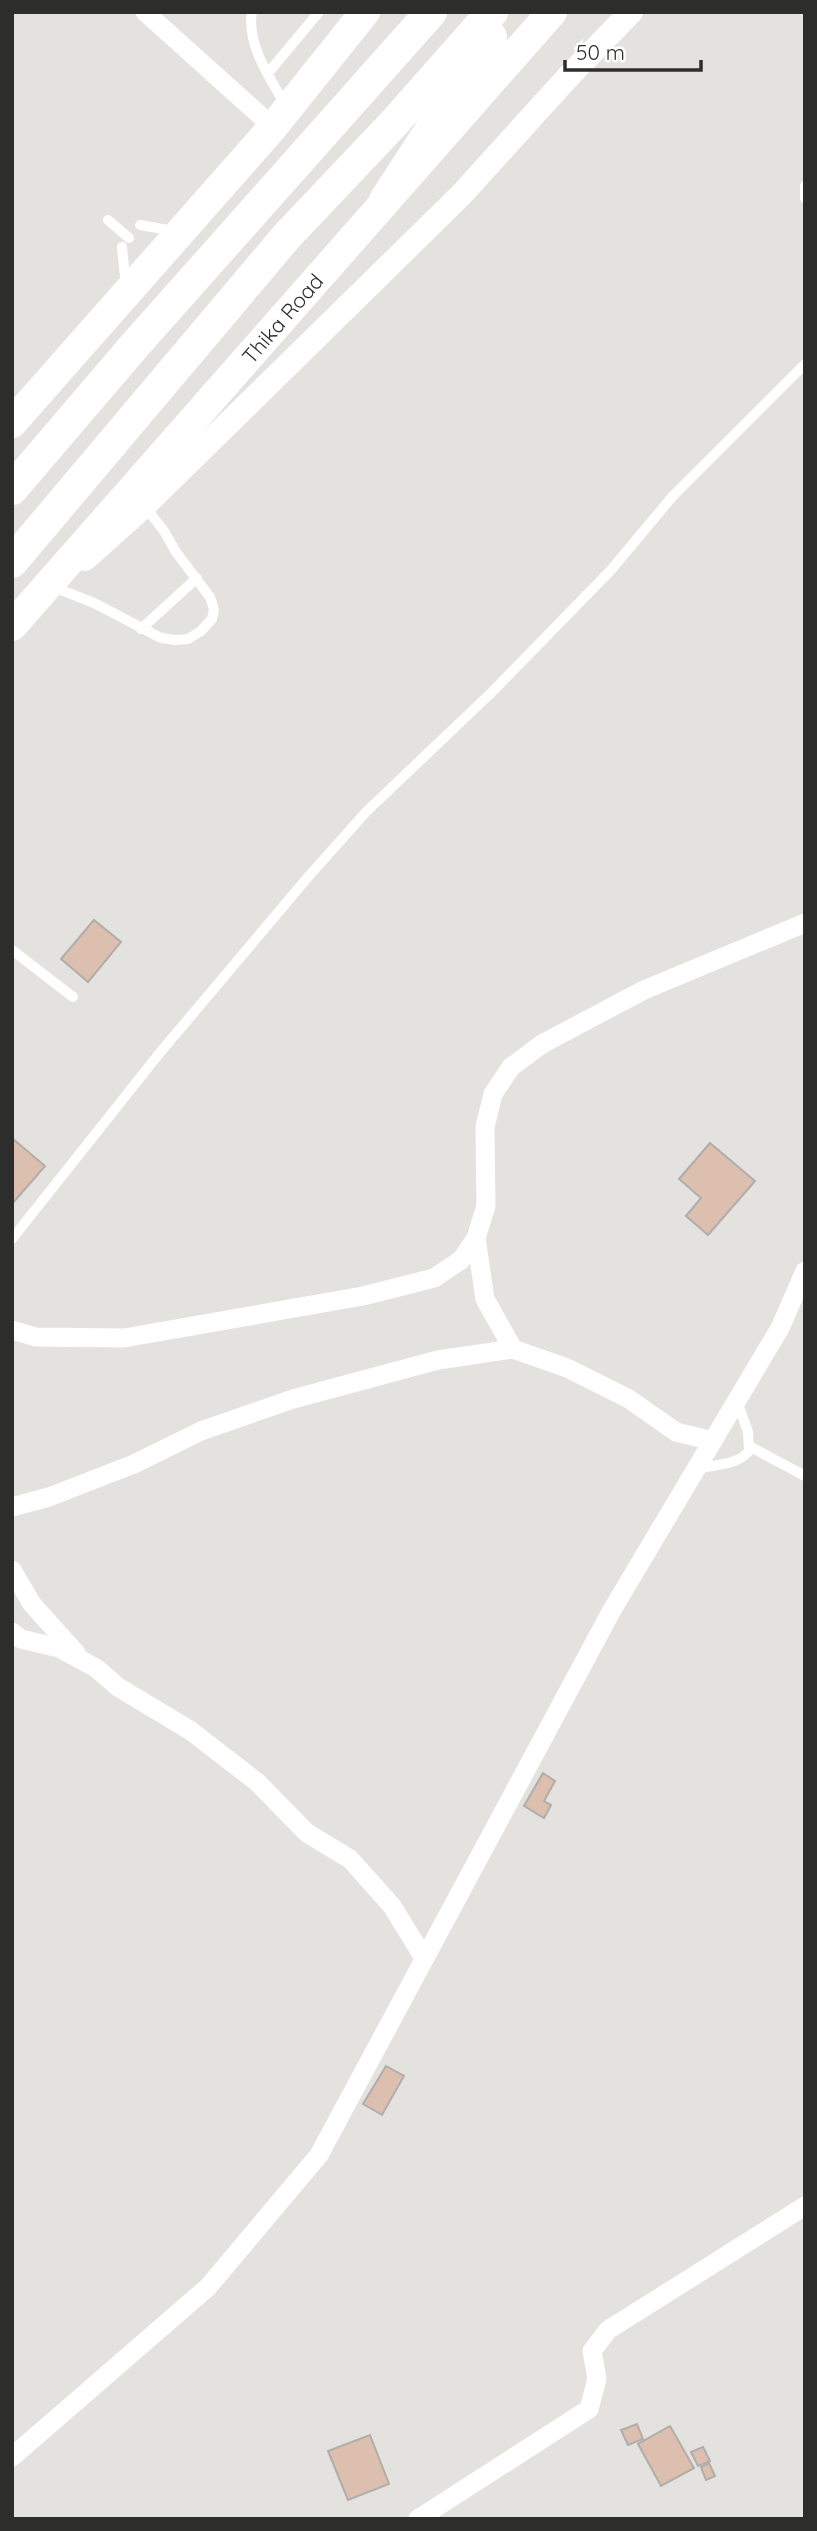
<svg xmlns="http://www.w3.org/2000/svg" width="817" height="2531" font-family="Quicksand,sans-serif">
<rect width="100%" height="100%" fill="#e4e2df"/>
<g fill="#ddbfaf" stroke="#b0adab" stroke-width="2">
<path d="M94 920 121 942 88 982 61 959Z"/>
<path d="M12 1138 45 1166 12 1204Z"/>
<path d="M710 1143 755 1181 708 1235 686 1216 701 1198 679 1179Z"/>
<path d="M543 1773 555 1781 544 1801 551 1805 544 1818 524 1806Z"/>
<path d="M386 2066 404 2076 382 2115 363 2104Z"/>
<path d="M637 2424 643 2439 628 2445 621 2430Z"/>
<path d="M670 2426 694 2468 661 2486 638 2444Z"/>
<path d="M370 2435 389 2484 348 2500 328 2451Z"/>
<path d="M703 2447 710 2461 698 2466 691 2452Z"/>
<path d="M709 2463 715 2476 706 2480 701 2467Z"/>
</g>
<g fill="none" stroke-linecap="round" stroke-linejoin="round">
<g stroke="#fff" stroke-width="10">
<path d="M252 12C246 44 271 80 286 106"/>
<path d="M268 73 319 12"/>
<path d="M805 186V198"/>
<path d="M108 220 129 238"/>
<path d="M140 225 174 231"/>
<path d="M122 247 126 286"/>
<path d="M51 586 94 603 161 638 175 640 188 639 201 631 212 619 214 609 210 597 176 552 164 531 146 508"/>
<path d="M141 629 197 578"/>
<path d="M12 950 73 997"/>
<path d="M12 1239 158 1055 308 877 366 812 492 692 611 570 672 497 805 364"/>
<path d="M749 1446 805 1476"/>
<path d="M698 1469C715 1464 737 1466 749 1451L748 1432 737 1401"/>
</g>
<g stroke="#fff" stroke-width="19">
<path d="M145 12 273 127"/>
<path d="M476 1238 485 1299 513 1349"/>
<path d="M12 1330 36 1337 124 1338 363 1296 434 1278 461 1260 476 1238 486 1206 485 1127 493 1094 511 1067 542 1044 644 990 805 923"/>
<path d="M12 1507 49 1497 134 1464 201 1431 293 1399 438 1360 513 1349 567 1368 629 1399 676 1432 713 1441"/>
<path d="M12 1570 32 1604 76 1653"/>
<path d="M12 1632 21 1639 59 1648 96 1668 118 1687 191 1731 257 1782 307 1833 350 1859 392 1906 424 1958"/>
<path d="M12 2457 208 2287 319 2155 612 1610 780 1328 805 1271"/>
<path d="M418 2519 589 2409 597 2379 592 2351 608 2330 805 2206"/>
</g>
<path stroke="#fff" stroke-width="24" d="M85 559 144 506 461 195 569 76 631 12"/>
<g stroke="#fff" stroke-width="30">
<path d="M12 423 273 127 365 12"/>
<path d="M12 626 552 12"/>
</g>
<g stroke="#fff" stroke-width="32">
<path d="M385 200 491 37"/>
<path d="M12 489 135 345 431 12"/>
<path d="M12 562 286 237 394 123 492 12"/>
</g>
</g>
<g text-anchor="middle" stroke-width="5" stroke-linejoin="round" paint-order="stroke">
<g font-size="21" fill="#2d2d2b" stroke="#fff">
<text transform="translate(283 319) rotate(-49)" y="7">Thika Road</text>
</g>
</g>
<rect width="817" height="2531" fill="none" stroke="#2d2d2b" stroke-width="28"/>
<path d="M565 60v10h136v-10" fill="none" stroke="#2d2d2b" stroke-width="3.5"/>
<text x="576" y="60" font-size="21" fill="#2d2d2b" stroke="#ffffff" stroke-width="5" paint-order="stroke">50 m</text>
</svg>
